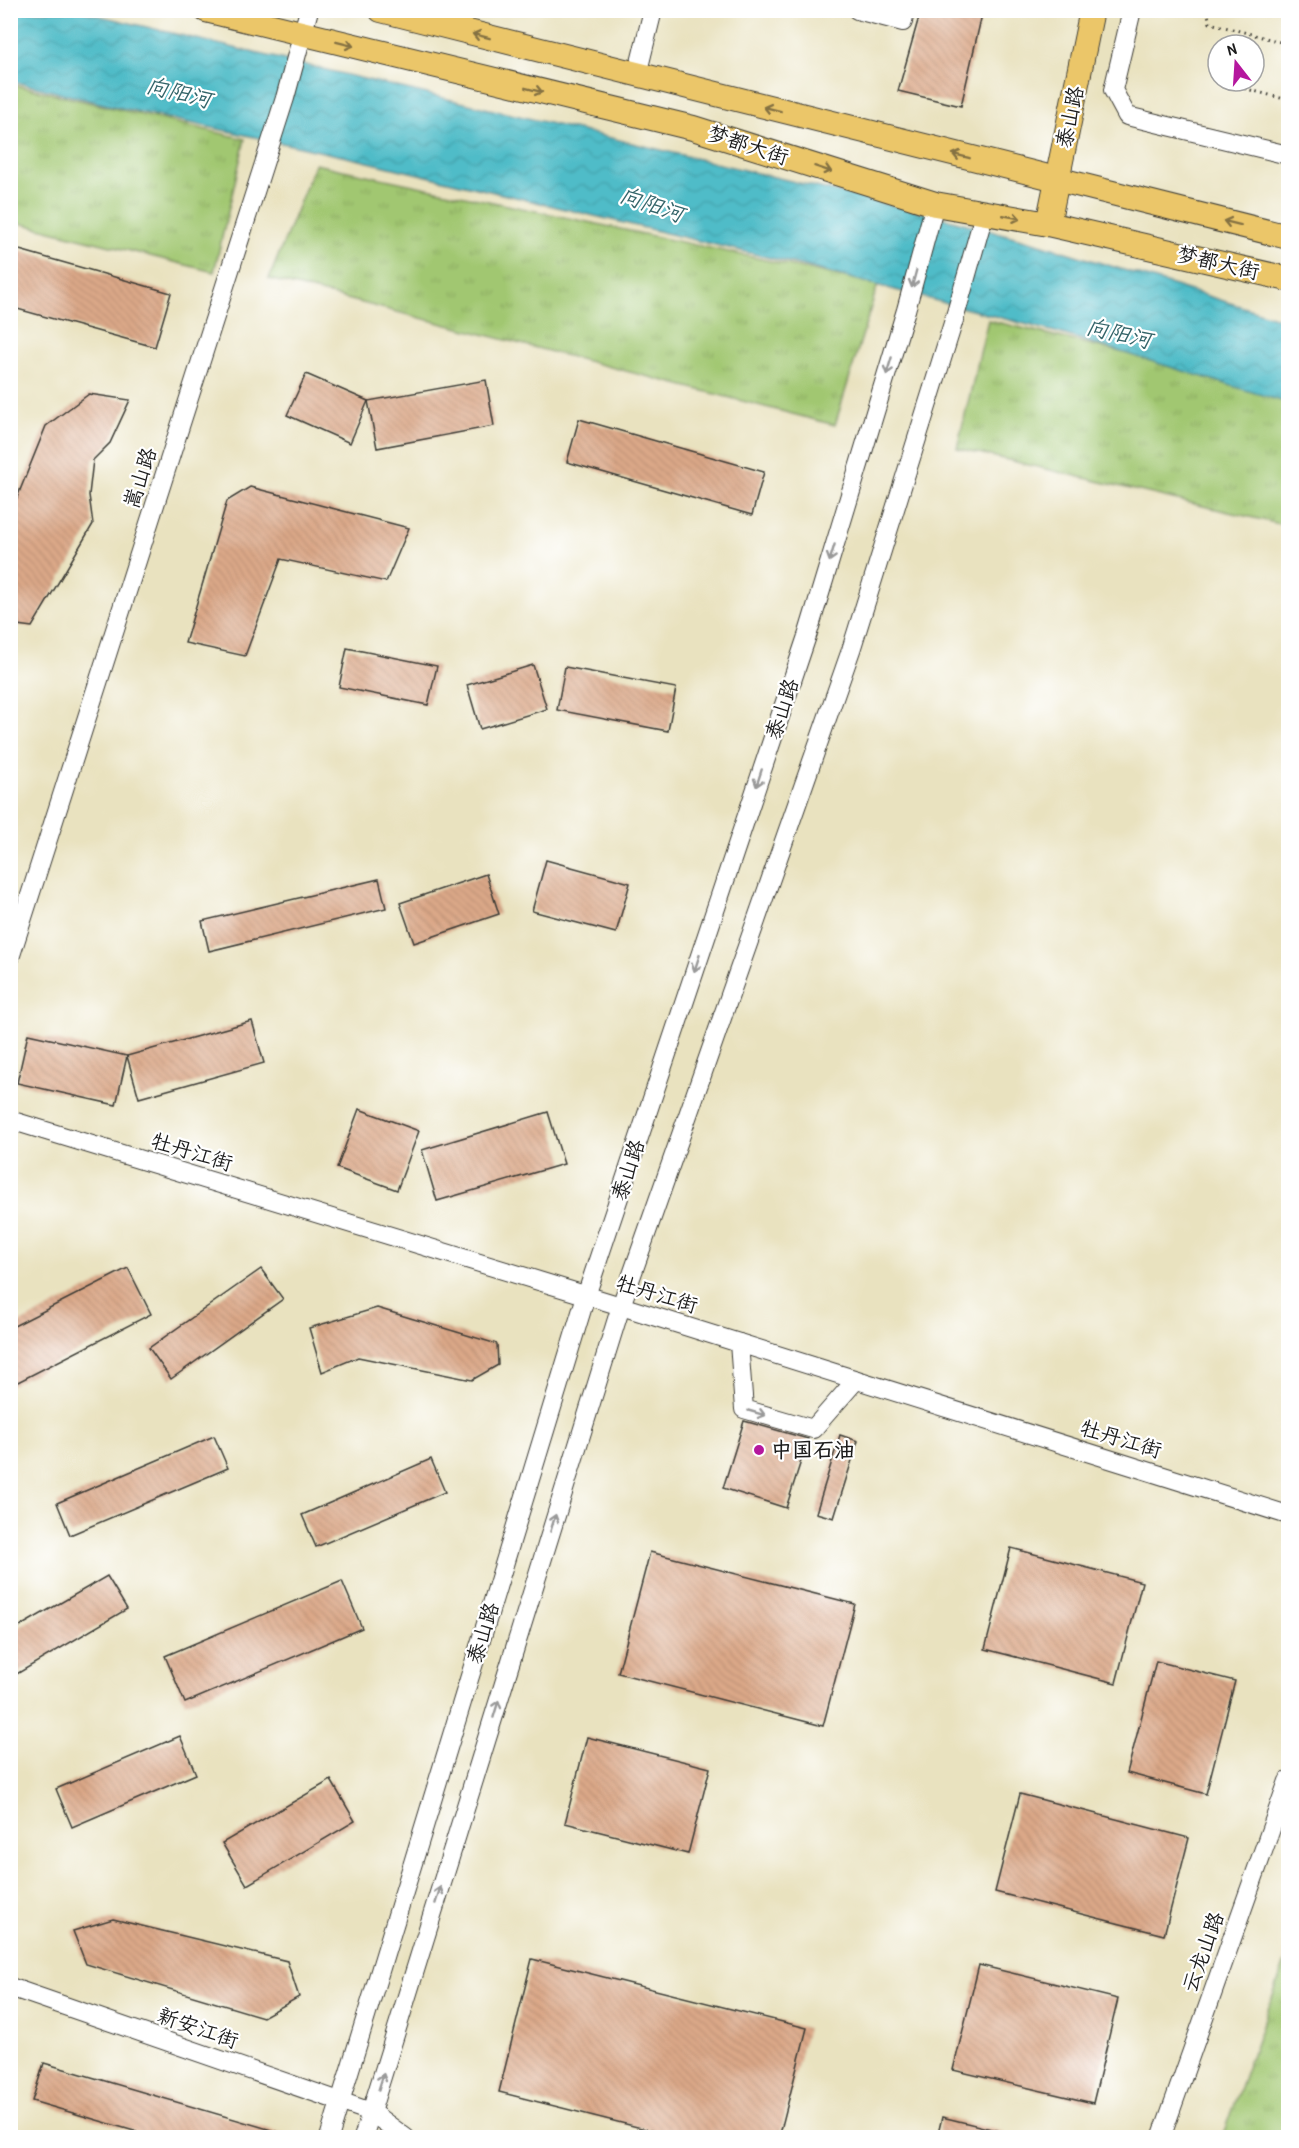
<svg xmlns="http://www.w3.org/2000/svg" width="1299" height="2148" font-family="'Patrick Hand','LXGW WenKai TC',sans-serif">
<defs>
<pattern id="grass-tufts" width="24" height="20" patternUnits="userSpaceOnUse" patternTransform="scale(1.5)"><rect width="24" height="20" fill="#a1c771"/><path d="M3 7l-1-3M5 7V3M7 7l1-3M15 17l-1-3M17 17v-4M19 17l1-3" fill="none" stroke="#8aaa61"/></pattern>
<pattern id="water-waves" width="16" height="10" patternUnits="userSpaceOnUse" patternTransform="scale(1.5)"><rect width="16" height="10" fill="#4fbcc8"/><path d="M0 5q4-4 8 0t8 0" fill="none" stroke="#44a1ab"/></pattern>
<pattern id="building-back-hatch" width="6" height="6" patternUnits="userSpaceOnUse" patternTransform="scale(1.5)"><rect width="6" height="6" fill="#dba888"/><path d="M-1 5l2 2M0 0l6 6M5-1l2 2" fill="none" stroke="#bb9075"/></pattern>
</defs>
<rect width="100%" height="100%" fill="#fff"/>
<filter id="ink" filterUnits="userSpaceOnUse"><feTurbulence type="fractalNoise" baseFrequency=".0167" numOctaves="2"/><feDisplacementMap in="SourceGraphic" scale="12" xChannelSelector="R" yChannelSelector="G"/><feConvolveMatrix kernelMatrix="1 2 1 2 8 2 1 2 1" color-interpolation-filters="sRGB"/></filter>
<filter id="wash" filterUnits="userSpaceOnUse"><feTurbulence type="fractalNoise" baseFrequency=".008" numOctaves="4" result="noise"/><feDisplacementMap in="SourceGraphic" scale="24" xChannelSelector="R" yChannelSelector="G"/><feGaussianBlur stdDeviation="1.35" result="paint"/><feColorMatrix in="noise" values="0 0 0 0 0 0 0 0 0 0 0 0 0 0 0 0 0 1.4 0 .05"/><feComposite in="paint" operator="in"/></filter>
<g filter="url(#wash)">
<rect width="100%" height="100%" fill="#e9e2bf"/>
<g fill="url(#grass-tufts)" stroke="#5e7246" stroke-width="1.5">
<path d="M11 84 245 139 214 272 11 221Z"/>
<path d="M315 164 878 284 835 425 269 279Z"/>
<path d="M988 320 1288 392V526L957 448Z"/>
<path d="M1288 1954V2137H1222Z"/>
</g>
<path fill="url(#water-waves)" stroke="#366c72" stroke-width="1.5" d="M10 11H80L933 215 1040 244 1288 321V403L1059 333 804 266 360 160 112 106 11 81Z"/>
<g id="blocks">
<g fill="url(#building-back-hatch)">
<path d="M921 10H983L961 106 898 91Z"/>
<path d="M16 249 171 293 155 347 10 307V269Z"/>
<path d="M306 374 368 401 350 443 287 415Z"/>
<path d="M486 380 494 426 377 448 368 401Z"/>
<path d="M89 394 130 400 110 443 93 460 89 495 93 524 32 627 10 624V515L46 426Z"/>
<path d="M579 419 764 472 752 515 567 462Z"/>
<path d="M250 487 409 528 386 582 281 559 245 656 185 643 227 501Z"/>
<path d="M347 648 437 666 428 705 339 687Z"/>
<path d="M533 665 547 709 480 729 467 685Z"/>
<path d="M565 667 676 688 668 731 557 710Z"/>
<path d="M546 860 630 883 616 933 532 911Z"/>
<path d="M486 874 499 914 414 943 400 903Z"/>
<path d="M379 879 386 908 209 951 202 921Z"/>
<path d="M252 1021 264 1063 139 1098 127 1056Z"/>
<path d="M28 1034 127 1056 116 1105 17 1083Z"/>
<path d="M359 1109 419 1131 397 1190 337 1168Z"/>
<path d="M548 1112 564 1164 437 1201 422 1150Z"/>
<path d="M128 1268 151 1314 10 1386V1328Z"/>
<path d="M261 1269 283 1299 171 1379 149 1348Z"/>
<path d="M377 1308 497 1344 498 1365 472 1380 358 1357 322 1372 309 1328Z"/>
<path d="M744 1421 808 1439 786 1508 723 1488Z"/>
<path d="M840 1435 858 1441 834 1518 816 1513Z"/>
<path d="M214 1436 228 1468 70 1535 57 1503Z"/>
<path d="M431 1459 445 1492 316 1547 302 1515Z"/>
<path d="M1011 1548 1142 1582 1116 1683 985 1649Z"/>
<path d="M650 1552 855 1604 823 1726 618 1673Z"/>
<path d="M107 1576 127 1609 10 1678V1632Z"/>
<path d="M342 1581 362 1628 185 1703 165 1656Z"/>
<path d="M1156 1661 1235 1681 1206 1794 1127 1773Z"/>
<path d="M180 1736 196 1774 72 1827 56 1789Z"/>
<path d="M587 1737 710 1768 688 1854 565 1823Z"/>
<path d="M331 1780 355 1821 247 1885 222 1843Z"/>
<path d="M1020 1794 1189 1838 1164 1935 995 1892Z"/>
<path d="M113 1919 287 1961 299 1997 263 2017 86 1964 73 1931Z"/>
<path d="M532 1959 807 2028 779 2138H681L499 2092Z"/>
<path d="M979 1965 1118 1999 1093 2103 953 2070Z"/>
<path d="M44 2063 285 2134V2138H158L32 2101Z"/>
<path d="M942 2117 1004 2132V2138H937Z"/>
</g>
</g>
</g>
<g filter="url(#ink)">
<use href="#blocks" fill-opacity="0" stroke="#3b3a34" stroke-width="1.5"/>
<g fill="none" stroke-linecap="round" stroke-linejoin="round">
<defs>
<g id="minor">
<path d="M857 10 903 22 905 10"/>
<path d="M1132 10 1113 90 1127 116 1288 155"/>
<path d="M637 75 653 10"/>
<path d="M10 958 285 98 309 10"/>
<path d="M10 1120 621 1306 1288 1515"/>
<path d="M739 1343 744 1409 813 1429 856 1380"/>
<path d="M10 1987 371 2112 406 2138"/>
<path d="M329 2138 586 1296 808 633 906 310 935 204"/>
<path d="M363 2138 621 1306 851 650 954 320 985 211"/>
<path d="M1161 2138 1288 1781"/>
</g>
<g id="major">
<path d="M206 10 693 128 935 204 1048 224 1288 279"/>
<path d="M381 10 1288 237"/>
<path d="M1048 224 1092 10"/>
</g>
</defs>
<use href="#minor" stroke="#3b3a34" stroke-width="20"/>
<use href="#major" stroke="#3b3a34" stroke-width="26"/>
<g stroke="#3b3a34" stroke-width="3" stroke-dasharray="1.5 4.5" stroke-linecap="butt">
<path d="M1207 10 1210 23 1288 44"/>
<path d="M1249 45 1251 34"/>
<path d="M1240 81 1239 87 1288 100"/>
</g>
<use href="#minor" stroke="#fff" stroke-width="18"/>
<use href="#major" stroke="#ebc669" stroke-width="24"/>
</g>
<defs><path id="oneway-shaft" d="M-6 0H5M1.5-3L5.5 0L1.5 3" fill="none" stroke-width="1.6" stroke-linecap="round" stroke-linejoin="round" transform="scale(1.5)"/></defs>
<g stroke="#847142">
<use href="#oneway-shaft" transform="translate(481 36) rotate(-166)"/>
<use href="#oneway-shaft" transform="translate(345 44) rotate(14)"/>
<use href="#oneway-shaft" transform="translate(534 90) rotate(14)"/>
<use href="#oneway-shaft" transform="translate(772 109) rotate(-166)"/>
<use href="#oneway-shaft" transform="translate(961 156) rotate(-166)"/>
<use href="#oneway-shaft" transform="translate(823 169) rotate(18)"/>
<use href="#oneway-shaft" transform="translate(1012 217) rotate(11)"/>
<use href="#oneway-shaft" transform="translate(1232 223) rotate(-166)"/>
</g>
<g stroke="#999">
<use href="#oneway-shaft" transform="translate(914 279) rotate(105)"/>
<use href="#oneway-shaft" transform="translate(889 366) rotate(107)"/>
<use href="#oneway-shaft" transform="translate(832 553) rotate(107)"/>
<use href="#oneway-shaft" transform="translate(759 778) rotate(108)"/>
<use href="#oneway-shaft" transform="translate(697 963) rotate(108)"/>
<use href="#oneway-shaft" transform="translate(757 1413) rotate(16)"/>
<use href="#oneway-shaft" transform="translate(553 1523) rotate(-73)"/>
<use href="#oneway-shaft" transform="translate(496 1709) rotate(-73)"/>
<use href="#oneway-shaft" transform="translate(438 1895) rotate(-73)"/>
<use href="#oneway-shaft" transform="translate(381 2082) rotate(-73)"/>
</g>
</g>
<circle fill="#b5179e" stroke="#fff" stroke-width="2" cx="759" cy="1450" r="6"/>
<g text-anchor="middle" stroke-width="4.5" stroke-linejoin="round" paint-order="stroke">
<g font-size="21" fill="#1c1c1c" stroke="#fff">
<text transform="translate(1070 117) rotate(-78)" y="7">泰山路</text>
<text transform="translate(748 145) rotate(18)" y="7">梦都大街</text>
<text transform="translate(1218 263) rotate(13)" y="7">梦都大街</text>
<text transform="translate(140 478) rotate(-72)" y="7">嵩山路</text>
<text transform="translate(782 709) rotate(-72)" y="7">泰山路</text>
<text transform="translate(192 1152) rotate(17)" y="7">牡丹江街</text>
<text transform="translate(628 1170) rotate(-72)" y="7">泰山路</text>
<text transform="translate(657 1294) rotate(17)" y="7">牡丹江街</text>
<text transform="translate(1121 1439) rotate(17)" y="7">牡丹江街</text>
<text transform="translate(483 1633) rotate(-73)" y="7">泰山路</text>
<text transform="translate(1203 1952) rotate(-70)" y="7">云龙山路</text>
<text transform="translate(198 2028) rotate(19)" y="7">新安江街</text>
</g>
<g font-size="21" font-weight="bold" fill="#1c1c1c" stroke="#fff" text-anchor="start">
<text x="771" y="1457">中国石油</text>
</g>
<g font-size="22" font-style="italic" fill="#336469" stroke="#fff">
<text transform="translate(179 92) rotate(14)" y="8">向阳河</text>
<text transform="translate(652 204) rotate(19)" y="8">向阳河</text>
<text transform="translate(1119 333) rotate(13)" y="8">向阳河</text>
</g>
</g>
<rect width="1299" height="2148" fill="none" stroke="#fff" stroke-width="36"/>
<g transform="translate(1236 63) rotate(343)"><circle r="28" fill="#ffffff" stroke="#a4a4a4" stroke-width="1.5"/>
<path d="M0-4.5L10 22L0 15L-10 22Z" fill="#b5179e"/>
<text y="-9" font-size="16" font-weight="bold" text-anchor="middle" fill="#1c1c1c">N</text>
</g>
</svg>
